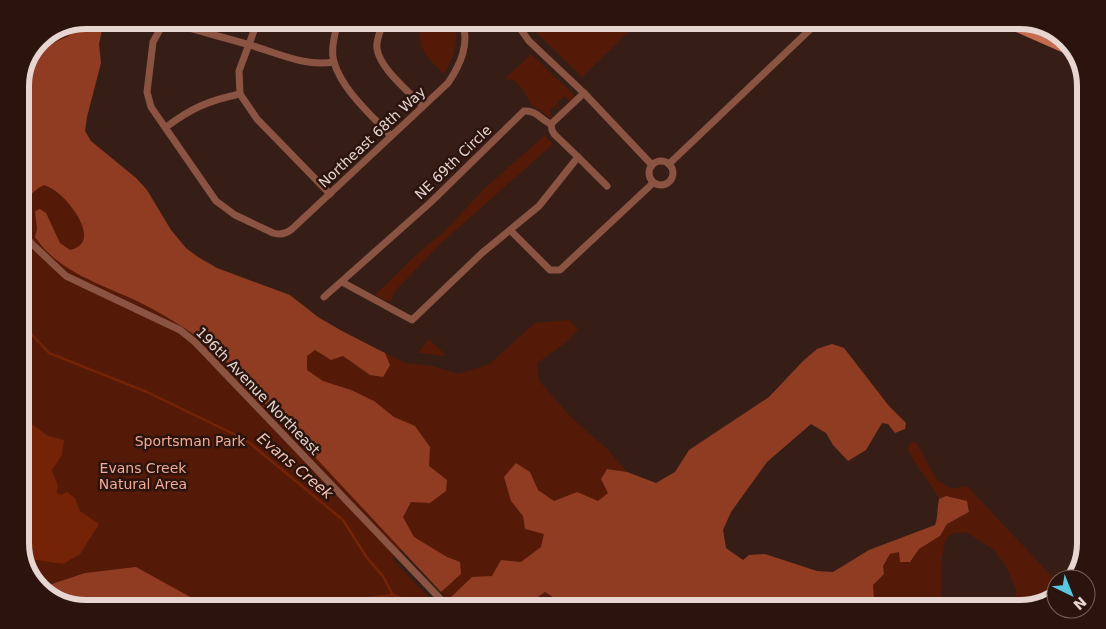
<svg xmlns="http://www.w3.org/2000/svg" width="1106" height="629" font-family="'DejaVu Sans',sans-serif">
<rect width="100%" height="100%" fill="#361e16"/>
<g fill="#551a07">
<path d="M86 20 96 34 83 125 86 141 186 252 331 328 386 356 385 353 405 363 432 366 458 374 489 364 535 323 569 320 578 330 565 343 537 363 539 381 571 417 607 449 627 472 607 469 718 548 835 609H461L451 598 448 600 441 592 443 590 405 547 392 559 433 602 426 609H86L53 600 29 576 20 547V82L40 39Z"/>
<path d="M291 20H331L328 29Z"/>
<path d="M424 20H454C460 39 454 58 444 74 427 56 413 47 424 20Z"/>
<path d="M527 20H641L582 77 536 32Z"/>
<path d="M531 54 575 96 570 101 564 96 557 103 561 110 555 105 549 111 553 116 550 118 539 109 532 106C531 102 518 82 515 81 512 79 511 79 507 80L506 78Z"/>
<path d="M545 135 553 144 440 244 395 291 390 302 375 295 419 252 444 232 483 190Z"/>
<path d="M428 339 445 354 444 356C435 356 428 353 418 353Z"/>
<path d="M915 441 937 480 952 489 967 486 1056 581V597L1054 599 1046 596 1041 601 1042 603 1017 609 1016 589 1006 566 994 550 966 532 952 533 945 540 941 565V609H906L909 605 904 598 891 599 885 609H882L874 596 873 585 884 575 883 566 890 554 899 552 910 562 919 549 940 536 947 524 969 512 966 501 946 496 939 499C930 481 917 468 908 450L909 444Z"/>
</g>
<g fill="#8f3c23">
<path d="M86 20H107L102 30 99 44 101 63 87 117 85 131 91 141 136 178 147 190 171 230 186 248 198 257 217 268 290 295 318 317 342 331 385 353 390 365 383 377 370 375 343 356 331 360 315 350 307 356V370L323 381 351 390 374 401 394 417 415 426 430 447 429 466 447 480 446 491 430 503 411 502 403 517 414 537 447 557 460 562 461 574 441 592 215 350C191 331 168 317 141 303 104 285 59 273 35 237L37 229 35 211 40 209 46 213 60 243 70 250C103 243 70 200 54 190 51 188 47 186 44 185 28 192 23 206 27 222L25 224 20 219V82L34 51 69 36 75 24Z"/>
<path d="M832 344 844 348 889 406 906 423 905 429 895 433 888 424 882 423 866 450 848 461 833 445 826 433 811 424 767 462 731 512 723 530 726 548 743 560 749 555 765 554 817 571 833 572 869 550 935 525C938 518 937 508 939 499L946 496 967 501 969 512 947 524 940 536 919 549 910 562H900L899 552 890 554 883 566 884 574 873 585 874 597 882 609H558L559 601 545 592 529 603 513 609H457L448 600 472 577 492 576 501 560 521 562 541 547 544 534 525 529 523 516 511 501 504 477 516 463 530 472 538 490 554 501 577 492 598 501 608 493 601 479 607 469 627 472 656 483 675 472 689 450 769 397 803 361 817 349Z"/>
<path d="M136 567 212 609H86L53 600 40 588 85 573Z"/>
</g>
<path fill="#742307" d="M29 422 48 436 64 440 62 455 52 470 58 486 56 493 61 495 67 492 75 498 80 511 99 524 80 554 63 564 30 559 24 560 20 547V449L24 438 22 424Z"/>
<g fill="none" stroke-linecap="round" stroke-linejoin="round">
<g stroke="#742307" stroke-width="2.5">
<path d="M20 322 49 353 147 392 246 440 343 520 367 558 383 576 393 595 413 603 421 609"/>
<path d="M357 609 369 598 393 595"/>
</g>
<g stroke="#8b5342" stroke-width="7">
<path d="M165 20 153 42 147 92 151 107 216 201 235 215 273 233C280 235 286 234 292 229L448 83C461 64 470 43 462 20"/>
<path d="M170 20 178 25C202 32 226 38 250 45 277 53 305 67 334 62"/>
<path d="M339 20C335 32 330 49 334 62 342 90 372 116 391 136"/>
<path d="M384 20C382 27 378 35 377 43 374 64 409 92 423 106"/>
<path d="M514 20 529 41 584 93 652 165"/>
<path d="M240 94 257 119 330 194"/>
<path d="M551 124 584 93"/>
<path d="M166 127C192 108 207 101 240 94L239 71 258 20"/>
<path d="M578 157 607 186"/>
<circle cx="661" cy="173" r="12"/>
<path d="M669 164 820 20"/>
<path d="M20 229 31 243 66 276 180 330 195 342 450 609"/>
<path d="M511 231 550 270H560L653 183"/>
<path d="M324 297 431 202 524 111C537 110 541 120 551 124L552 130 554 134 578 157 539 206 482 253 412 320 342 282"/>
</g>
<g stroke="#c56b50" stroke-width="10">
<path d="M1001 20 1076 53"/>
<path d="M1019 20 1065 40"/>
</g>
</g>
<g text-anchor="middle" stroke-width="5" stroke-linejoin="round" paint-order="stroke">
<g font-size="14" fill="#e6d5d0" stroke="#2b140d">
<text transform="translate(372 137) rotate(-43)" y="5">Northeast 68th Way</text>
<text transform="translate(453 162) rotate(-44)" y="5">NE 69th Circle</text>
<text transform="translate(258 391) rotate(46)" y="5">196th Avenue Northeast</text>
</g>
<g font-size="14" fill="#f2ab96" stroke="#2b140d">
<text x="190" y="446">Sportsman Park</text>
<text x="143" y="473">Evans Creek<tspan x="143" dy="16">Natural Area</tspan></text>
</g>
<g font-size="15" font-style="italic" fill="#f4c3b5" stroke="#2b140d">
<text transform="translate(295 466) rotate(40)" y="5">Evans Creek</text>
</g>
</g>
<path d="M0 0H1106V629H0ZM86 29H1020A57 57 0 0 1 1077 86V543A57 57 0 0 1 1020 600H86A57 57 0 0 1 29 543V86A57 57 0 0 1 86 29Z" fill="#2b140d" fill-rule="evenodd"/>
<path fill="none" stroke="#e6d5d0" stroke-width="6" d="M86 29H1020A57 57 0 0 1 1077 86V543A57 57 0 0 1 1020 600H86A57 57 0 0 1 29 543V86A57 57 0 0 1 86 29Z"/>
<g transform="translate(1071 594) rotate(137)"><circle r="24" fill="#2b140d" stroke="#76615b"/>
<path d="M0-4L9 19L0 12L-9 19Z" fill="#56c9e1"/>
<text y="-8" font-size="14" font-weight="bold" text-anchor="middle" fill="#e6d5d0">N</text>
</g>
</svg>
